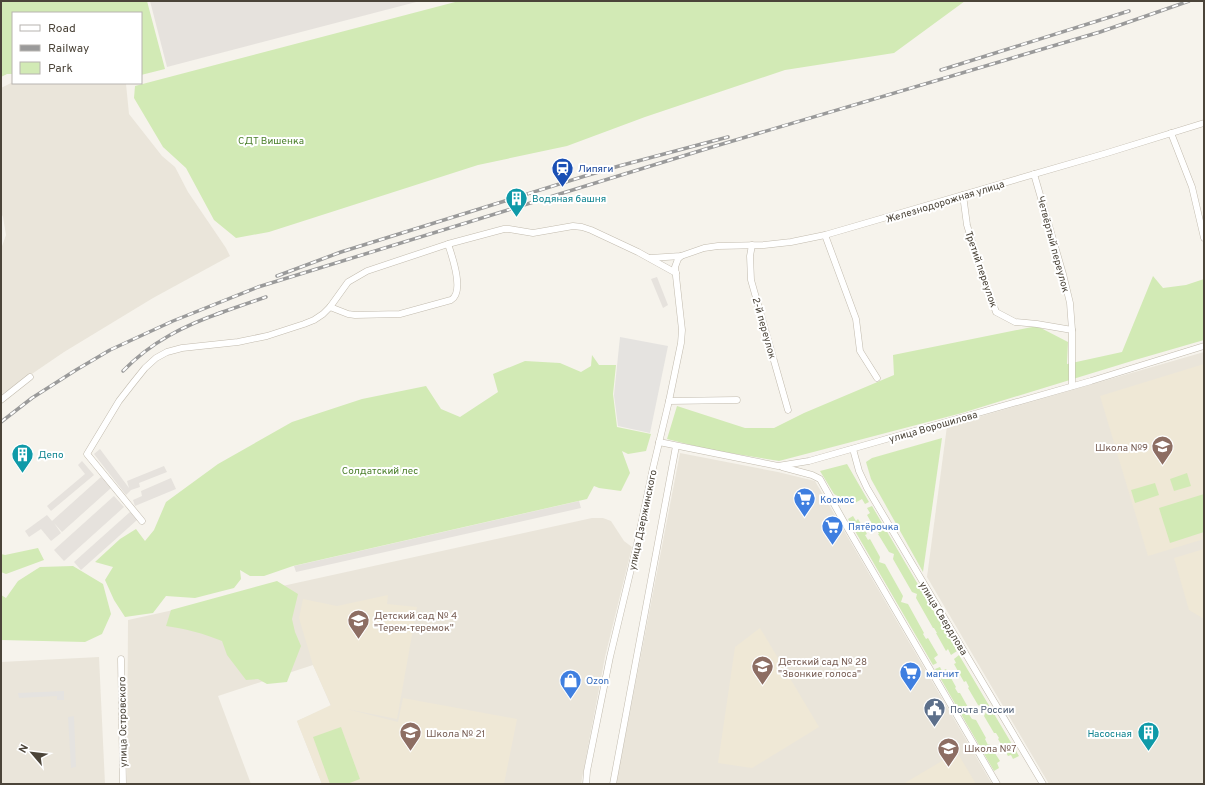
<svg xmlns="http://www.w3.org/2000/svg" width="1205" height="785" font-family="Overpass,sans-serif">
<rect width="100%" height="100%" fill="#f6f3ec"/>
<g fill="#eae5da">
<path d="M13 82 126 84 129 114 162 156 175 167 188 192 226 248 230 256 153 298 64 352 1 395V249L6 235 3 217 1 213V88Z"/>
<path d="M1204 352V784H1049L927 577 947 426Z"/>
<path d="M680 453 778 472 815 481 992 784H616Z"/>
<path d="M592 518H603L611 521 624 541 632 547 605 657 581 784H322L297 721 331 706 313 665 218 696 251 784H127L128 620Z"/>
<path d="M99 657 105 784H1V662Z"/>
</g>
<g fill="#e6e2dd">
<path d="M150 1H420L167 67Z"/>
<path d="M657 277 668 305 663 308 651 279Z"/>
<path d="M100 449 129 488 127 481 164 466 167 472 139 483 140 487 131 490 126 495 94 454Z"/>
<path d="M82 461 94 475 51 511 47 506 85 474 78 465Z"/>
<path d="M101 477 111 488 62 532 54 523 61 533 51 541 41 529 29 537 25 531 47 515 52 521Z"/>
<path d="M171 478 176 489 135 506 133 500 142 496 141 491Z"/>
<path d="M114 496 124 507 64 561 54 550Z"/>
<path d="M579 501 581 508 296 572 294 566Z"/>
<path d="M130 512 137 520 81 570 74 562Z"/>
</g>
<g fill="#efe8d6">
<path d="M1204 364V539L1148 556 1100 396Z"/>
<path d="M1204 549V619L1189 610 1174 558Z"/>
<path d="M388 595 387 604 417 607 397 719 347 709 398 722 403 698 517 719 504 784H322L297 721 331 705 313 665 299 618 303 599 337 606Z"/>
<path d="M760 628 819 727 752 768 718 763 735 647Z"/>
<path d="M957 752 976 784H903Z"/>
</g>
<g fill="#d2eab5">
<path d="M1 1H147L165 69 141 75V13H13V74H7L1 77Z"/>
<path d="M459 1H965L894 53 785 70 645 117 567 146 478 165 269 232 236 238 214 220 186 168 163 147 134 98 135 86Z"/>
<path d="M1153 276 1163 288 1186 285 1204 279V340L1135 360 962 413 779 461 711 450 667 439 677 406 745 428H774L804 413 894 375 893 355 1037 326 1068 342 1067 364 1122 352Z"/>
<path d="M592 355 599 365H616L613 394 617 427 651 434 646 451 628 454 622 451 630 473 621 491 599 488 594 486 587 499 293 566 264 576H250L240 570 241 579 234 588 195 598 166 596 153 613 125 617 114 600 105 580 113 567 95 562 120 539 136 529 145 541 154 530 166 502 218 464 292 422 362 399 426 386 441 409 460 417 498 392 493 374 525 361 560 363 581 372 591 366Z"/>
<path d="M942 438 923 572 871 479 866 462 872 458Z"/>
<path d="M847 464 869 502 865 504 862 499 853 504 834 494 820 471Z"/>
<path d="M1187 473 1191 486 1174 491 1170 479Z"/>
<path d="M1155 483 1159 495 1135 503 1131 490Z"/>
<path d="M1204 494V532L1170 543 1159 508Z"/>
<path d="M872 506 957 651 951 655 948 649 946 651 936 633H937L934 628H933L916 598 917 594 912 592 893 559 894 554 889 552 878 534H879L876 528 875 529 867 515 870 513 867 508Z"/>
<path d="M853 516 856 521 858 519 867 534 865 535 868 540 870 539 880 557 879 562 885 564 903 596 901 602 908 604 924 633 923 634 926 639 928 638 938 655 934 658 937 663 933 665 848 519Z"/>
<path d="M38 548 44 560 6 574 1 572V554L5 555Z"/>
<path d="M73 566 103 584 111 614 102 634 85 642 1 640V595L6 598 18 581 40 567Z"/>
<path d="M277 581 298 594 292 619 295 632 301 646 287 682 267 684 258 679 246 680 227 655 222 641C202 633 187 629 166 626L171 610Z"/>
<path d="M959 655 1019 756 1013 759 1011 755 1008 756 998 739 999 738 996 733H994L984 716 986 712 982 707 978 705 968 688 969 687 966 681 964 682 954 664 956 663 954 659Z"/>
<path d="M940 667 942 671 946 669 956 687 955 688 958 693H960L969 709 968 713 972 719 976 720 986 738 985 739 988 745 989 744 1000 761 997 763 999 768 994 771 935 669Z"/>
<path d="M341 727 360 779 347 784H330L313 737Z"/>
</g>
<g fill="#e5e3e0">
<path d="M620 337 668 346 650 433 618 426 614 395Z"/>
<path d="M64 691V700H57V696L19 698 18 693Z"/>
<path d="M74 716 76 767 71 768 68 717Z"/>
</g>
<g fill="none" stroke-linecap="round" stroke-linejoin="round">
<defs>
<g id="minor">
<path d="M1171 133 1192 187 1204 238"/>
<path d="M1034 174 1063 274 1070 303 1072 330V386"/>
<path d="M963 195 967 225 976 255 996 312 1015 322 1037 324 1072 330"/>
<path d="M825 235 856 319 860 351 877 378"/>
<path d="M752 245 750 256 751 280 788 410"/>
<path d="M650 258 681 256 704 248 718 246 764 245 791 242 825 235 1107 153 1204 123"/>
<path d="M330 307 348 314 355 315 400 314 451 300C465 292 452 256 448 244"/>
<path d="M1 400 30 377"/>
<path d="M669 401 737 400"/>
<path d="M659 442 778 466 809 461 1091 381 1204 346"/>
<path d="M853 449 859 471 867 488 1043 784"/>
<path d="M782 467 812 475 820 479 844 522 997 784"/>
<path d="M142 521 87 454 119 401 133 383 145 368 156 358 167 352 182 348 238 342 267 336 304 324 314 320 323 314 330 307 348 282 367 271 448 244 504 229H509L533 233 573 226 582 227 591 230 638 252 676 273"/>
<path d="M121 659 123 784"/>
<path d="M586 784 587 771 610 657 637 544 653 468 669 401 681 343 682 330 675 267 678 259 681 256"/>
<path d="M613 784 676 446"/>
</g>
</defs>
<use href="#minor" stroke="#c2bbae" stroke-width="7"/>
<use href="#minor" stroke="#fff" stroke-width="6"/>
<defs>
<g id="rail">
<path d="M941 70 1129 11"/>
<path d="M277 276 341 252 585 176 619 166 728 137"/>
<path d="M217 314 266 297"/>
<path d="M123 371C151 342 185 325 223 312"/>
<path d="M1 422 32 398 76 370 110 350 173 321 258 287 709 148 1100 32 1189 1"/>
</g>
</defs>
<use href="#rail" stroke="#9a9a9a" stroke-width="3.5"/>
<use href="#rail" stroke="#fff" stroke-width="2" stroke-dasharray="6" stroke-linecap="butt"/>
</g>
<defs>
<symbol id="station-pin" viewBox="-11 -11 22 30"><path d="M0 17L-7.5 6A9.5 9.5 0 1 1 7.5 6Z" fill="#1a4fb4" stroke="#fff"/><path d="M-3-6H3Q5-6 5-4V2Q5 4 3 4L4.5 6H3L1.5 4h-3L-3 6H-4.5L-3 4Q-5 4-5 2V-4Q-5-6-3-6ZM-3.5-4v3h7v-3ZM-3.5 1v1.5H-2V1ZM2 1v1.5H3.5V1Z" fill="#fff"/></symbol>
<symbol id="building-pin" viewBox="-11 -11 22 30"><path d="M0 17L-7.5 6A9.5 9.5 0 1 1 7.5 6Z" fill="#0f9aa8" stroke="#fff"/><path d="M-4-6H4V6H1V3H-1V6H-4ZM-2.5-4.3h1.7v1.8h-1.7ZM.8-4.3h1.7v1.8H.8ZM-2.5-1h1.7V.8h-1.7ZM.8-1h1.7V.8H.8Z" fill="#fff"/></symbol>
<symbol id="school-pin" viewBox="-11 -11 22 30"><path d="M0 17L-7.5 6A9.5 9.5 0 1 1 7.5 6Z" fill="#8d6e63" stroke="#fff"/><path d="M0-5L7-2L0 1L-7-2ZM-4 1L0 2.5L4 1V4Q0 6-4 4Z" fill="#fff"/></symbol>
<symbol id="supermarket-pin" viewBox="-11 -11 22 30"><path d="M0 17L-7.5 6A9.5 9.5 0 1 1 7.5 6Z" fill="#3f7fe0" stroke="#fff"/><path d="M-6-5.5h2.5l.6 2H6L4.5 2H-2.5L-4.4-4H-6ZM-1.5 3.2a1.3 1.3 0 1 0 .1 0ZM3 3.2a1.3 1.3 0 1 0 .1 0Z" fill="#fff"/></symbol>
<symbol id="shop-pin" viewBox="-11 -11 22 30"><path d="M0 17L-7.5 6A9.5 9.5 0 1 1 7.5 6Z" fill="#3f7fe0" stroke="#fff"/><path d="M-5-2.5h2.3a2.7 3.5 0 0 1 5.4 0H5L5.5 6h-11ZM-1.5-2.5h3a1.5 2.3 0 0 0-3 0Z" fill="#fff"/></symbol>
<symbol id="civic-pin" viewBox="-11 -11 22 30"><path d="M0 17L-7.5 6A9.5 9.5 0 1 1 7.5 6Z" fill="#5c6f8a" stroke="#fff"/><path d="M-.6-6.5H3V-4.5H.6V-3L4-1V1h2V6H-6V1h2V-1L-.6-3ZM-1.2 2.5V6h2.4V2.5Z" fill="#fff"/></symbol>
</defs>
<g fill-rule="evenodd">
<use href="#station-pin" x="550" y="156" width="25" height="34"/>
<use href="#building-pin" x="504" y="186" width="25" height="34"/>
<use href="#school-pin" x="1150" y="434" width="25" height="34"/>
<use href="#building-pin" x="10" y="442" width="25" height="34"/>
<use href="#supermarket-pin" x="792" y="486" width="25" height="34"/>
<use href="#supermarket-pin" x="820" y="514" width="25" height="34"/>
<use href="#school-pin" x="346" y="608" width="25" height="34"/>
<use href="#school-pin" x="750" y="654" width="25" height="34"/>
<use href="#supermarket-pin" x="898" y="660" width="25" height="34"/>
<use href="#shop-pin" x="558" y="668" width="25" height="34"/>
<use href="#civic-pin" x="922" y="696" width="25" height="34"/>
<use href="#school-pin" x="398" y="720" width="25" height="34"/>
<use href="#building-pin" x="1136" y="720" width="25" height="34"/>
<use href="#school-pin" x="936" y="736" width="25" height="34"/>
</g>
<g text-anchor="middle" stroke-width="4" stroke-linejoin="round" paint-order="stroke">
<g font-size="10" fill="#4a7f2a" stroke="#fff">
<text x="271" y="144">СДТ Вишенка</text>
<text x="380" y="474">Солдатский лес</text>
</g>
<g font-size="10" fill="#164399" stroke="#fff" text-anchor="start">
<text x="578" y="172">Липяги</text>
</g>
<g font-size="10" fill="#0d838f" stroke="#fff" text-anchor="start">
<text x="532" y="202">Водяная башня</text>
<text x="38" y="458">Депо</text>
<text x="1132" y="737" text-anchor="end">Насосная</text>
</g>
<g font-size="10" fill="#4b4439" stroke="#fff">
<text transform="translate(945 201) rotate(-17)" y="4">Железнодорожная улица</text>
<text transform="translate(1054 244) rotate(75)" y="4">Четвёртый переулок</text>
<text transform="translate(982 269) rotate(71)" y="4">Третий переулок</text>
<text transform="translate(765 328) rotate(74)" y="4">2-й переулок</text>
<text transform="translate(933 426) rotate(-16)" y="4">улица Ворошилова</text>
<text transform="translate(642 520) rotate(-78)" y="4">улица Дзержинского</text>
<text transform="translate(944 618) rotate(59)" y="4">улица Свердлова</text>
<text transform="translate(122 722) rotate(-91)" y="4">улица Островского</text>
</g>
<g font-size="10" fill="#785e54" stroke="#fff" text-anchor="start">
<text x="1148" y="451" text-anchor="end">Школа №9</text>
<text x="374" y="619">Детский сад № 4<tspan x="374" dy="12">"Терем-теремок"</tspan></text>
<text x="778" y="665">Детский сад № 28<tspan x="778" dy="12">"Звонкие голоса"</tspan></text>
<text x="426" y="737">Школа № 21</text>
<text x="964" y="752">Школа №7</text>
</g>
<g font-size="10" fill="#366cbe" stroke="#fff" text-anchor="start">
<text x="820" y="503">Космос</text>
<text x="848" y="530">Пятёрочка</text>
<text x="926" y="677">магнит</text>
<text x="586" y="684">Ozon</text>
</g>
<g font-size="10" fill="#4e5e75" stroke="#fff" text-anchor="start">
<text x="950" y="713">Почта России</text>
</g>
</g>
<rect width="1205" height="785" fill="none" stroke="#4b4439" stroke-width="4"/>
<rect x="12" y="12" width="130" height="72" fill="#ffffff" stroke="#b7b4b0"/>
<rect x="20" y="25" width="20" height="6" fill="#ffffff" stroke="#b7b4b0"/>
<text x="48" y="32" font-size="12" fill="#4b4439">Road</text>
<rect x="20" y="45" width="20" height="6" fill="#9a9a9a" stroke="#b7b4b0"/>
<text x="48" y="52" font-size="12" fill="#4b4439">Railway</text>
<rect x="20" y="62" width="20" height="12" fill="#d2eab5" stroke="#b7b4b0"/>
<text x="48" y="72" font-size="12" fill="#4b4439">Park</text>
<g transform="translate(32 753) rotate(298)" stroke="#ffffff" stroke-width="3" paint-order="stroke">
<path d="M0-3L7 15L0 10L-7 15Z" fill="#4b4439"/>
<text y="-6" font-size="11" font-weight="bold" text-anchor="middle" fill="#4b4439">N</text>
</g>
</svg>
